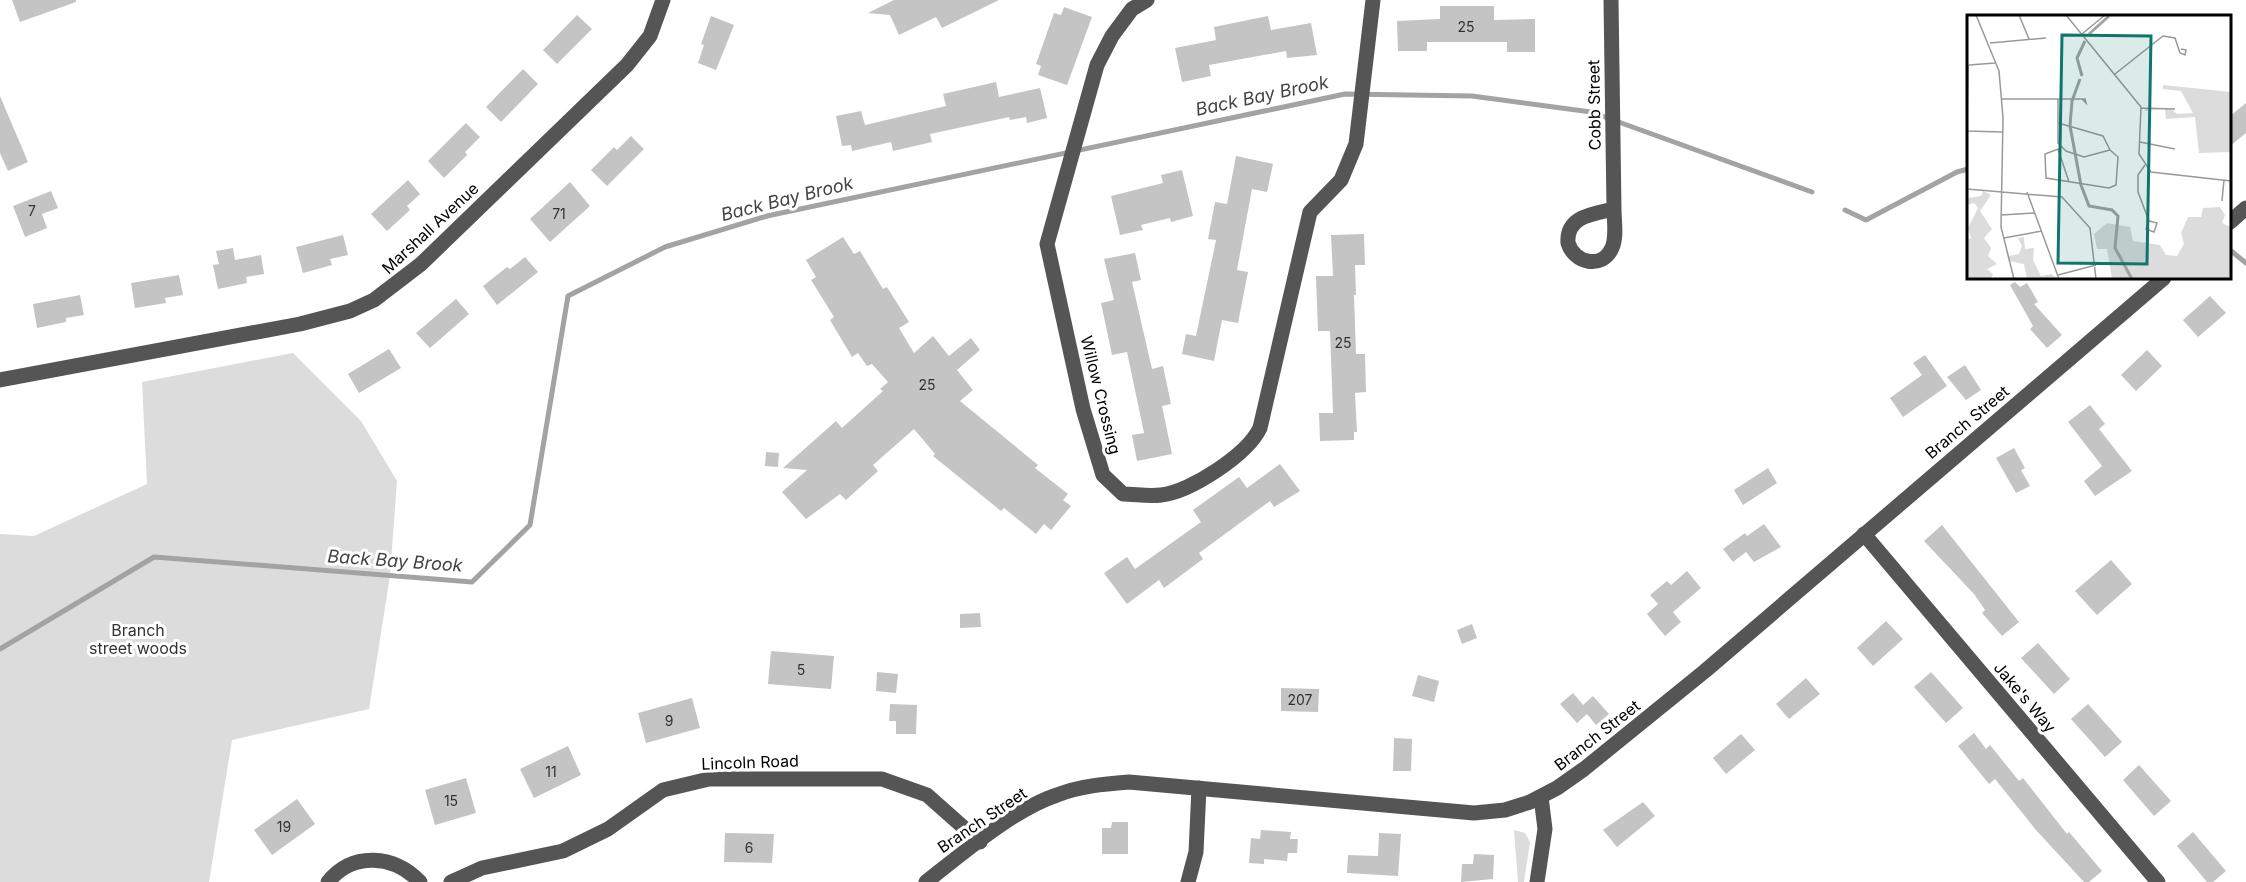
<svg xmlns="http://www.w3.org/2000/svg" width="2246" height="882" font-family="Inter,sans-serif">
<rect width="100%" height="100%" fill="#fff"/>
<g fill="#dcdcdc">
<path d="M293 353 361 421 397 481 390 576 369 709 232 740 209 882H0V534L34 536 147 484 142 382Z"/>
<path d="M1514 830 1525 833 1530 842 1524 882H1518Z"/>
</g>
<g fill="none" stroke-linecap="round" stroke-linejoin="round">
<g stroke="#a3a3a3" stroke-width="5">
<path d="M1845 210 1866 220 1957 172 1968 169"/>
<path d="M2230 250 2246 263"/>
<path d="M0 649 154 557 472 582 530 525 568 296 665 247 767 216 1345 94 1472 96 1591 112 1812 192"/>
</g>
</g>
<g fill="#c4c4c4">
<path d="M12 0H76V2L20 22Z"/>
<path d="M894 0H999L942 28 936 17 899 35 890 15 868 13Z"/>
<path d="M1440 6H1494V20L1535 19V52H1507V42H1427V51H1398L1397 21 1440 19Z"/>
<path d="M1064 7 1092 17 1067 85 1038 75 1041 66 1036 64 1054 13 1061 15Z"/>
<path d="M577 15 592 29 557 64 543 50Z"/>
<path d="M711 16 734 25 716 70 698 63 704 45 701 44Z"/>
<path d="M1268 16 1271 30 1311 23 1317 55 1287 58 1286 51 1209 65 1211 76 1182 82 1175 48 1216 40 1214 27Z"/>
<path d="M523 69 538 84 501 122 486 107Z"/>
<path d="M996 82 999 97 1040 88 1047 118 1027 123 1026 117 1010 120 1009 117 986 122 930 134 932 142 893 151 891 142 852 151 851 145 842 146 836 116 861 111 865 125 946 106 943 94Z"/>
<path d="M0 96 28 162 8 171 0 153Z"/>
<path d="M2246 103V133L2229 147V117Z"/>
<path d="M466 123 480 137 465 152 467 155 444 178 428 161Z"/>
<path d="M631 136 644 149 607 186 591 170 614 147 617 150Z"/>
<path d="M1236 156 1273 164 1267 192 1252 189 1237 270 1248 272 1238 323 1222 320 1214 361 1182 354 1186 334 1196 336 1216 240 1208 239 1215 202 1227 204Z"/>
<path d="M1182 170 1193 216 1171 222 1170 218 1141 225 1143 230 1120 235 1111 196 1163 183 1161 175Z"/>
<path d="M408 180 420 194 407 206 410 210 387 231 371 214Z"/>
<path d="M570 182 590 206 550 242 530 219Z"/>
<path d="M51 191 58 208 42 214 47 228 25 237 13 206Z"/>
<path d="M1364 234 1365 265H1355L1356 295H1354L1356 354H1365L1366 392 1355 393 1357 432H1354V440L1320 441 1319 413H1333L1330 331H1318L1316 276H1333L1331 235Z"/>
<path d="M343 235 348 255 330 259 332 265 303 273 296 247Z"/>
<path d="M843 237 854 254 860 251 883 289 887 287 909 322 899 328 914 353 933 336 949 356 971 338 980 350 957 370 973 390 960 401 1038 465 1035 468 1068 494 1063 500 1071 506 1051 530 1044 524 1036 534 1004 508 1001 511 933 456 935 454 914 429 873 465 878 471 846 500 840 494 806 519 782 492 807 470 783 468 836 421 842 428 883 391 880 389 888 382 872 364 867 366 858 353 852 357 830 320 834 317 811 280 816 277 806 260Z"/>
<path d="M233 248 235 260 261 255 264 274 246 277 247 283 218 289 213 265 219 264 216 251Z"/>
<path d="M1135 253 1141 280 1132 282 1143 330 1152 369 1163 366 1171 404 1162 406 1172 454 1137 461 1132 435 1144 433 1127 352 1112 355 1101 303 1114 300 1104 259Z"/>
<path d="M525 257 538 272 497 305 483 286 507 267 510 269Z"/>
<path d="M179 275 183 295 165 298 166 303 135 308 131 283Z"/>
<path d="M2015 282 2020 287 2027 283 2038 302 2034 304 2062 335 2047 348 2030 329 2033 326 2010 285Z"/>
<path d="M80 295 84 315 66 318V322L37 328 33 304Z"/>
<path d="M2210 296 2226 313 2198 337 2183 320Z"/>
<path d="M456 299 469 314 430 348 416 333Z"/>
<path d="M389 349 401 368 359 393 348 374Z"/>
<path d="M2147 350 2162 366 2136 391 2121 375Z"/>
<path d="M1925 355 1947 386 1903 417 1890 398 1922 375 1913 363Z"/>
<path d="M1965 365 1981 390 1966 400 1947 377Z"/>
<path d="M2090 405 2105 424 2099 429 2132 471 2095 496 2084 481 2102 466 2068 422Z"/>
<path d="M2014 448 2025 468 2021 470 2030 486 2016 493 1996 458Z"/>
<path d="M766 452 779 453 778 467 765 466Z"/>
<path d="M1280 464 1300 491 1274 507 1270 501 1199 553 1203 559 1164 588 1159 580 1127 604 1104 573 1127 557 1135 569 1201 522 1193 510 1239 477 1247 488Z"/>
<path d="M1768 468 1777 483 1743 505 1734 490Z"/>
<path d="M1764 524 1781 547 1754 562 1746 552 1733 562 1723 549 1745 533 1747 536Z"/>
<path d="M1942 525 2019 622 2002 636 1982 613 1985 610 1974 594 1924 541Z"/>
<path d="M2111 560 2132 584 2097 615 2075 591Z"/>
<path d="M1687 571 1701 588 1673 612 1681 622 1665 636 1647 614 1658 604 1650 595 1667 581 1671 585Z"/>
<path d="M980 613 981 627 960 628V614Z"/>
<path d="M1886 621 1903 639 1873 666 1857 648Z"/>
<path d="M1472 624 1477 638 1462 644 1457 630Z"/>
<path d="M2038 643 2070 679 2054 694 2021 658Z"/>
<path d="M771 651 834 656 831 689 768 684Z"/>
<path d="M877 672 898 674 896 693 876 691Z"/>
<path d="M1931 672 1963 708 1946 723 1914 687Z"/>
<path d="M1418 675 1439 681 1434 702 1412 696Z"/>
<path d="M1806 678 1820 694 1789 719 1776 704Z"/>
<path d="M1281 688 1319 689 1318 712 1281 711Z"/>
<path d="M1573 693 1583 705 1593 696 1609 714 1596 725 1587 714 1577 723 1560 704Z"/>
<path d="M692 698 700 728 646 743 638 713Z"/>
<path d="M890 704 917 705 916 734H896V721H889Z"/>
<path d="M2088 704 2122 742 2105 757 2071 719Z"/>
<path d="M1974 733 1986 749 1990 745 2019 781 2023 778 2067 834 2069 832 2102 871 2089 882H2084L2036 830 1995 779 1989 784 1958 746Z"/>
<path d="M1741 734 1755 750 1726 774 1713 758Z"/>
<path d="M1394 738 1412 739 1411 771H1393Z"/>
<path d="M568 746 581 775 534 798 520 769Z"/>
<path d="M2139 765 2171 801 2154 816 2123 780Z"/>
<path d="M466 778 476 813 435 825 425 790Z"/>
<path d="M297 799 315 824 272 855 254 830Z"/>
<path d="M1643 802 1655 816 1617 847 1603 830Z"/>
<path d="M1112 822H1128V854H1102V828H1111Z"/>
<path d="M1261 830 1291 832 1290 839H1298L1297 853H1288L1287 861 1264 859V864L1249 863 1251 838 1260 839Z"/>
<path d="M2193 832 2226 871 2213 882H2207L2177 846Z"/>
<path d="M725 833 774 834 772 863 724 862Z"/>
<path d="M1379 833 1401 834 1398 876 1347 873 1348 855 1378 856Z"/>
<path d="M1474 854 1494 855 1493 879 1461 882 1462 864H1473Z"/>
</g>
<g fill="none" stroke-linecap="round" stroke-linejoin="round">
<g stroke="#555" stroke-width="15">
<path d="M1147 0 1132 9 1112 36 1097 65 1047 244 1083 409 1103 475 1123 494C1135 494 1149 497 1161 495 1190 492 1247 455 1260 428L1310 212 1341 180 1356 144 1373 0"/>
<path d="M1611 0 1614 209C1614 221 1617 237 1612 248 1602 270 1574 263 1568 243 1566 216 1593 214 1614 209"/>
<path d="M2230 222 2246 208"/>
<path d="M0 380 300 324 350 311 374 300 421 264 627 65 650 36 663 0"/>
<path d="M1864 534 2158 882"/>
<path d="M328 882C353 851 394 855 420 882"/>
<path d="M451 882 482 868 563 851 608 829 663 790 709 779H882L927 795 980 842"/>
<path d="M926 882C962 854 1014 809 1057 795 1080 786 1104 784 1129 782L1474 813 1505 810 1530 802 1557 788 1584 769 1705 671 2164 278"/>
<path d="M1188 882 1196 852 1199 788"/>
<path d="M1537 882 1545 829 1541 797"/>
</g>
</g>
<g text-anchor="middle" stroke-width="6" stroke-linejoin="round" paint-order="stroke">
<g font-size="14" fill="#313131">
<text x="1466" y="32">25</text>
<text x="32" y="216">7</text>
<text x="559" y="219">71</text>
<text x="1343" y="348">25</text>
<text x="927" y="390">25</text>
<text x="801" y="675">5</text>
<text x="1300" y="705">207</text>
<text x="669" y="726">9</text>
<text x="551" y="777">11</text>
<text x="451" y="806">15</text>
<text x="284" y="832">19</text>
<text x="749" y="853">6</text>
</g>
<g font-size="16" fill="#000" stroke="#fff">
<text transform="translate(1594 105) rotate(-91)" y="6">Cobb Street</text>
<text transform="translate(430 228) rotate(-43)" y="6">Marshall Avenue</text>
<text transform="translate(1101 395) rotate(76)" y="6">Willow Crossing</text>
<text transform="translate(1967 422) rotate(-40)" y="6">Branch Street</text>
<text transform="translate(2025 697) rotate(50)" y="6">Jake's Way</text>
<text transform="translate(1597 735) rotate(-38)" y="6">Branch Street</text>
<text transform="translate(750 762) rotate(-2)" y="6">Lincoln Road</text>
<text transform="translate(982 820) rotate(-34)" y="6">Branch Street</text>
</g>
<g font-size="16" fill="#333" stroke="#fff">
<text x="138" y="636">Branch<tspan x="138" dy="18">street woods</tspan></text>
</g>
<g font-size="18" font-style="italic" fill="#444" stroke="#fff">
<text transform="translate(1262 96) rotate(-12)" y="6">Back Bay Brook</text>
<text transform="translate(787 199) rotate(-14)" y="6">Back Bay Brook</text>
<text transform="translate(395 561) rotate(4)" y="6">Back Bay Brook</text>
</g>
</g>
<g transform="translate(1967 15)">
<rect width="264" height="264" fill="#fff"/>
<path d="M196 70 264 77V137L232 138 228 102 199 104 198 94 178 96V94H205L210 99 226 98 214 76 196 74ZM16 176 24 180 13 196 25 214 17 223 24 233 21 241 30 249 20 254 26 259 24 264H0V225L4 223 1 213 11 193 7 188 0 190V183L14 181ZM253 192 258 200 255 208 264 212V264H145L140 234H130L127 219 140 208 163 212 166 226 193 230 199 240 210 241 217 229 214 218 221 202H234L236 193ZM57 222 58 234 67 233 66 245 74 261 84 259 90 263 60 264 57 249 42 246 41 241 52 239 55 231 51 223Z" fill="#dcdcdc"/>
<path fill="none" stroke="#a3a3a3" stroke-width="3" d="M122 19 142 1M115 61 110 43 118 26M113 64 105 86 103 111 114 170 122 191 145 195 151 201 148 233 165 264"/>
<path fill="none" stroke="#999" stroke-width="1.5" d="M9 0 32 56 36 103 34 212 47 264M52 0 62 24M99 0 174 92 172 139 184 157 264 166M115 19 138 0M23 28 79 23M2 50 28 48M148 59 196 21 208 23 213 38 218 40 219 35 214 34M35 84H118L119 88 115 84M174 93 208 94M91 108V128L99 136 117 142 143 135 136 121 91 108V84M0 116 1 50M0 116 36 117M173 127 208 134M94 133 78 139 79 163 142 173 149 170 151 142 143 135M91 134 102 167M178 150 171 160V177L182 206 179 214 187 217 190 208 182 206M0 174 95 182 123 213 129 264M60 177 92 264M255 186 257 165M34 200 68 198M37 223 75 216M91 260 129 250"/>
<path fill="#0f766e" fill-opacity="0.15" stroke="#0f766e" stroke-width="3" d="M95 20 184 21 180 249 91 248Z"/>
<rect width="264" height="264" fill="none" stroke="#000" stroke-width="3"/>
</g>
</svg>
